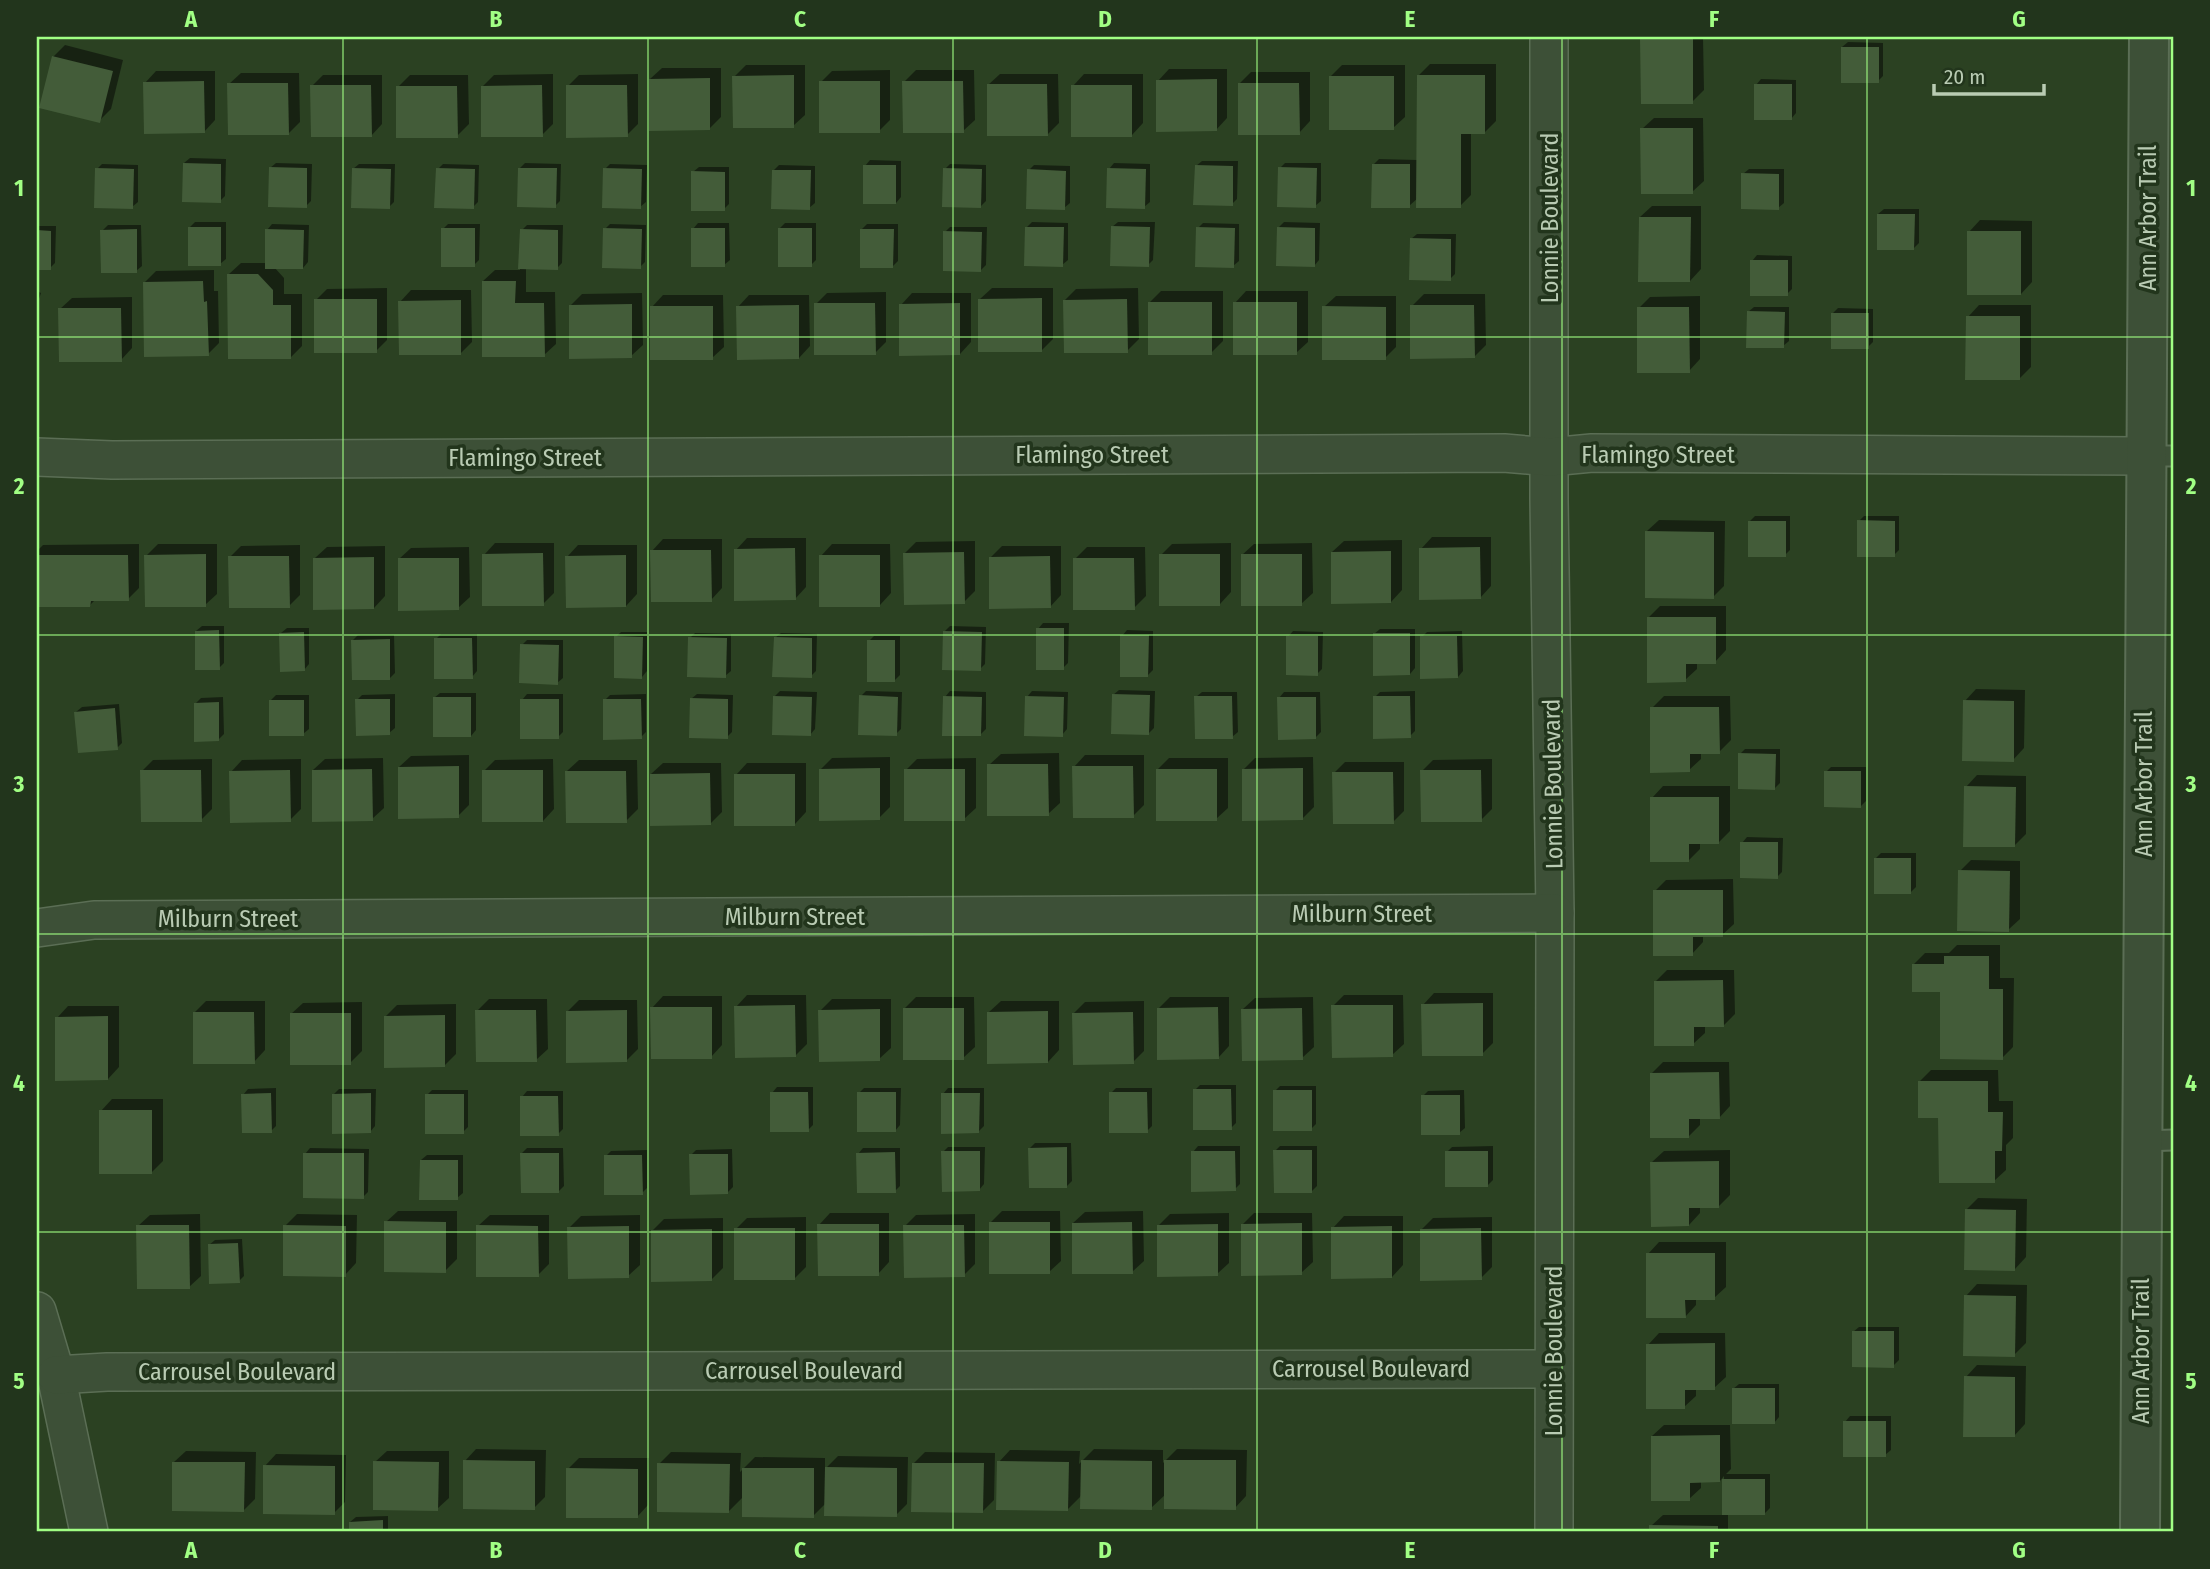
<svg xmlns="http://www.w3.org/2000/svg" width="2210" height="1569" font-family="'Fira Sans Condensed',sans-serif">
<rect width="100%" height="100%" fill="#2b4122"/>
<g fill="#0007">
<path d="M1645 37H1703L1704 90 1692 102 1642 39Z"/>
<path d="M1848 42 1883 43V76L1878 81 1842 47Z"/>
<path d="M65 45 123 60 111 109 99 121 53 57Z"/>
<path d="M1430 64H1496V121L1485 132H1471V195L1460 206 1418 198 1409 206 1373 165 1379 159 1418 160V76Z"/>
<path d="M746 65H805V115L793 126 734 77Z"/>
<path d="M1342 65H1405V117L1393 128 1330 77Z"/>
<path d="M662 68H721V117L709 129 650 79Z"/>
<path d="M1169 69H1227V118L1216 130 1158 81Z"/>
<path d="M890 70V120L879 131 821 82 832 71Z"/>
<path d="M916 70H974L975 120 963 131 904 82Z"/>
<path d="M156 71H215V120L204 132 145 83Z"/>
<path d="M1251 72H1310V121L1299 133 1240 83Z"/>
<path d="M241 73H299L300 122 288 134 229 84Z"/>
<path d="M553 74V124L542 135 483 86 494 75Z"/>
<path d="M638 74V124L627 135 568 86 579 75Z"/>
<path d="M1000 74H1058L1059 123 1047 135 988 85Z"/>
<path d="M1084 74H1143V123L1132 135 1073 86Z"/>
<path d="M323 75H382V124L371 136 312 86Z"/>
<path d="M410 75H468L469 124 457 136 398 87Z"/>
<path d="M1761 79 1796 80V113L1791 119 1756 85Z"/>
<path d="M1654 118H1703L1704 181 1692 192 1642 129Z"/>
<path d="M190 158 226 159 225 196 220 201 184 163Z"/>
<path d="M870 160 901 161V197L896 203 865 166Z"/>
<path d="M1202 161H1238L1237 199 1232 204 1196 166Z"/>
<path d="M276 163 312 164 311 201 306 206 270 168Z"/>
<path d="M525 163 561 164 560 201 555 206 520 168Z"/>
<path d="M1114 163 1150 164V202L1144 207 1109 169Z"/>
<path d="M1285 163H1321V201L1315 206 1280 168Z"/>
<path d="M102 164 138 165V202L132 207 97 169Z"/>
<path d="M359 164H395L394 202 389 207 353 169Z"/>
<path d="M443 164 479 165 478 202 473 207 438 169Z"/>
<path d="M610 164 647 165 646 202 640 207 605 169Z"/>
<path d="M950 164 986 165V201L980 207 945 169Z"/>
<path d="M779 165 815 166V203L809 208 774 170Z"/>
<path d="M1034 165 1070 166V203L1064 208 1029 170Z"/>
<path d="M699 167H729V204L724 209 693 172Z"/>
<path d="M1749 169H1784V203L1778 208 1743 174Z"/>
<path d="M1652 206H1701V269L1690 281 1640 217Z"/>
<path d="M1884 209H1919V243L1913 249 1878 214Z"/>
<path d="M1980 220 2032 221V282L2021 294 1969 232Z"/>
<path d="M195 222H226V259L220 264 190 227Z"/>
<path d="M1032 222 1068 223V260L1062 265 1027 227Z"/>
<path d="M1118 222H1155L1153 260 1148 265 1112 227Z"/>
<path d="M1284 222 1320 223 1319 260 1314 266 1278 228Z"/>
<path d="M698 223H729L730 260 724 265 693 229Z"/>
<path d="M785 223H816V260L811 265 780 228Z"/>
<path d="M1203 223 1239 224V261L1233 266 1198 228Z"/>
<path d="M272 224 309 225 308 262 303 268 274 267 284 278V294H302V346L291 357 229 274 241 263H266L267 230Z"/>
<path d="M448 224H480L479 260 474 265 443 229Z"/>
<path d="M610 224 646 225 645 262 640 267 605 229Z"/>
<path d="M867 224H898V261L893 266 862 229Z"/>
<path d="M108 225H141L142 266 136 271 102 231Z"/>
<path d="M527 225H563L562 263 557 268 526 267V292H555L556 344 544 355 483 281 495 270H520L522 230Z"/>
<path d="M37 226H56L55 263 50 268H37Z"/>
<path d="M950 227H987L986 265 981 270 945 232Z"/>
<path d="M1417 234H1456L1455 274 1450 279 1411 239Z"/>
<path d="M1757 255 1792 256V289L1787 294 1752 261Z"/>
<path d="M214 270V291H218L219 343 208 354 145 282 156 271Z"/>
<path d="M387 288V340L376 351 316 300 327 289Z"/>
<path d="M992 288H1053V339L1042 350 980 299Z"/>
<path d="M1138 288 1139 339 1127 351 1065 300 1076 289Z"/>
<path d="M411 290H471L472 342 461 353 400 302Z"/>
<path d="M37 291 41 293 37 305Z"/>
<path d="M1161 291H1223V341L1211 353 1150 302Z"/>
<path d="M1246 291H1308V342L1296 353 1235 303Z"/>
<path d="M886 292V342L875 353 816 304 827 293Z"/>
<path d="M642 293 643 345 631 356 571 305 582 294Z"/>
<path d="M912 293H971V342L960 354 901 305Z"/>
<path d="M1424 294H1485L1486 345 1474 357 1412 306Z"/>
<path d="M663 295H723L724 347 712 358 652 307Z"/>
<path d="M749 295H809L810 346 799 358 738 307Z"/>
<path d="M1336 296H1396V347L1385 358 1324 307Z"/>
<path d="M1700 296V359L1689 371 1639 308 1650 297Z"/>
<path d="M132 297V348L121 360 60 309 72 298Z"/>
<path d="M1979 305H2031V367L2019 379 1968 317Z"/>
<path d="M1754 307H1789V341L1783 346 1748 312Z"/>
<path d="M1838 308 1873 309V342L1868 347 1833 313Z"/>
<path d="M1755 516H1790V550L1785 555 1750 521Z"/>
<path d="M1864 516H1899V550L1894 555 1859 521Z"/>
<path d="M1659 520 1725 521 1724 586 1713 597 1647 531Z"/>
<path d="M1432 537H1491V586L1480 598 1421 549Z"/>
<path d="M747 538H806V587L795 599 736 550Z"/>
<path d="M663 539H722V588L711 600 652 551Z"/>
<path d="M1402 540V590L1391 602 1332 552 1344 541Z"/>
<path d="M975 541V591L964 602 905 553 916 542Z"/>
<path d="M495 543H554V593L543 604 484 555Z"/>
<path d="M1231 543V592L1220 604 1161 555 1172 544Z"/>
<path d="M1312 543 1313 593 1301 604 1242 555 1254 544Z"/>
<path d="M139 544V588L128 599H96L90 605H37V551L43 545Z"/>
<path d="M158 544H217V594L205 605 146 556Z"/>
<path d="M832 544H890L891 593 880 605 821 556Z"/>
<path d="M300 545V595L289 606 230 557 241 546Z"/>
<path d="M578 545H637V594L626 606 567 557Z"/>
<path d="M385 546V596L374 608 315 558 327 547Z"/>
<path d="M1002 546H1061V595L1050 607 991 557Z"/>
<path d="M469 547 470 597 458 608 399 559 411 548Z"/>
<path d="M1087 547H1145L1146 596 1134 608 1075 559Z"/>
<path d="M1660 606H1726V650L1715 662H1697V669L1685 680 1648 618Z"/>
<path d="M1043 623H1069L1068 663 1063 668 1038 629Z"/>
<path d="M202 626H224V663L219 668 196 631Z"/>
<path d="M950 626 986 627 985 664 980 669 945 631Z"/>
<path d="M287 628H309V664L304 670 281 633Z"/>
<path d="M1380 629H1415V668L1410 674 1374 634Z"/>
<path d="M1127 630 1153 631V670L1148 675 1122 636Z"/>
<path d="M1293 631 1323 632 1322 669 1317 674 1288 637Z"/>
<path d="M1462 631 1463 671 1458 677 1422 637 1427 632Z"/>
<path d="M621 632H647V671L642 677 616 637Z"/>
<path d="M695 633 731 634V671L725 676 690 638Z"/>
<path d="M781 633 817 634 816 671 811 676 775 638Z"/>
<path d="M441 634H477V671L472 677 436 639Z"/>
<path d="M358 635H394L395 673 390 678 353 640Z"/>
<path d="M874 636H900V675L894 681 869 641Z"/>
<path d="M527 640H563V678L557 683 522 645Z"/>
<path d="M1976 689 2025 690 2024 748 2013 760 1965 701Z"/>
<path d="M1119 690 1155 691 1154 728 1149 733 1113 695Z"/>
<path d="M780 691 817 692 815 729 810 735 774 697Z"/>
<path d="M866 691 902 692 901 729 896 734 861 696Z"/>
<path d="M950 691 986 692V729L980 735 945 697Z"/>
<path d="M1032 691 1068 692 1067 729 1062 735 1027 697Z"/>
<path d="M1415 691V731L1410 736 1375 697 1380 692Z"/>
<path d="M1202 692H1237L1238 732 1232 737 1196 697Z"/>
<path d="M1284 692H1320L1321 732 1315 738 1279 698Z"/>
<path d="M440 693H476V730L471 736 434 698Z"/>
<path d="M395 694V728L389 733 357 700 362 695Z"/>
<path d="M527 694H563V732L558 737 522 700Z"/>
<path d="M646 694V732L641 737 605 700 610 695Z"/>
<path d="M697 694 733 695 732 732 727 737 691 699Z"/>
<path d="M276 695H309V729L303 734 271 700Z"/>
<path d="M1664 696H1730L1731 740 1719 752H1701V759L1689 770 1652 708Z"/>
<path d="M223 697 224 734 218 740 196 703 201 698Z"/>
<path d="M119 704 122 743 117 748 76 712 82 707Z"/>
<path d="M1745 749H1780V783L1775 788 1740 754Z"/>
<path d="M1059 753 1060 803 1048 814 989 765 1001 754Z"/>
<path d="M469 755V805L458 816 399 767 411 756Z"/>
<path d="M1085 755H1144V805L1133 816 1074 767Z"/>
<path d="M890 757V807L879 818 821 769 832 758Z"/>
<path d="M1313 757 1314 807 1303 818 1244 769 1255 758Z"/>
<path d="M383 758 384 808 372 819 313 770 325 759Z"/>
<path d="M976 758V808L964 819 906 770 917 759Z"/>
<path d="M1169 758H1228V808L1216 819 1157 770Z"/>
<path d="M212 759V809L201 820 142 771 153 760Z"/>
<path d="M301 759V809L290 820 231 772 242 760Z"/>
<path d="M553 759 554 809 543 821 484 771 495 760Z"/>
<path d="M1492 759V809L1481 820 1422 771 1433 760Z"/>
<path d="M579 760H637L638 809 626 821 567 771Z"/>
<path d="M1345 762H1404V811L1393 822 1334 773Z"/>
<path d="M663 763H721L722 812 710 824 651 774Z"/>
<path d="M747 763H806V812L795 824 736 775Z"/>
<path d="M1831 767H1866V801L1861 806 1826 772Z"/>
<path d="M1977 775 2026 776V834L2014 846 1966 787Z"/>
<path d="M1663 786H1730V831L1719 842H1700V849L1688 861 1652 798Z"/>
<path d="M1747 837 1783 838 1782 872 1777 877 1742 843Z"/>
<path d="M1881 853H1916V887L1910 893 1875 859Z"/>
<path d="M1971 860 2020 861V919L2008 930 1960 871Z"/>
<path d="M1733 879 1734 924 1722 935H1703V942L1692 954 1655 891 1666 880Z"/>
<path d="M1957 945H2000V978H2014L2013 1047 2002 1058 1942 991 1914 964 1925 953H1949Z"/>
<path d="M1667 970H1734L1735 1014 1723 1026 1705 1025V1033L1693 1044 1656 981Z"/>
<path d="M1434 993H1493V1043L1482 1054 1423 1005Z"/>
<path d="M747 995H806L807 1044 795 1056 736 1007Z"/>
<path d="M1344 995H1403L1404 1044 1392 1055 1333 1006Z"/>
<path d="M663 996H722V1045L711 1057 652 1008Z"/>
<path d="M916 997H974L975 1047 963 1058 904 1009Z"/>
<path d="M1170 997H1229V1046L1218 1058 1159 1008Z"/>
<path d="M1313 997 1314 1047 1302 1058 1243 1009 1255 998Z"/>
<path d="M489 999H547L548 1049 536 1060 477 1011Z"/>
<path d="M832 999H891V1048L879 1059 820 1011Z"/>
<path d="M579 1000H637L638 1049 626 1061 567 1012Z"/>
<path d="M206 1001H265V1050L254 1062 195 1012Z"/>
<path d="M1001 1001H1059V1050L1048 1062 989 1012Z"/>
<path d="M1144 1001V1051L1133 1062 1074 1013 1085 1002Z"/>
<path d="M362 1002V1051L350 1063 291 1014 303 1003Z"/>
<path d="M456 1004V1054L444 1066 386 1016 397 1005Z"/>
<path d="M68 1006H119V1067L108 1079 57 1018Z"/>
<path d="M1663 1062H1729L1730 1106 1719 1118 1700 1117V1125L1689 1136 1652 1073Z"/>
<path d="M1931 1070H1998L1999 1101H2013V1138L2006 1145V1170L1994 1181 1940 1116 1920 1081Z"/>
<path d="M1200 1085H1236V1123L1231 1128 1195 1090Z"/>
<path d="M1280 1086H1316V1124L1311 1129 1275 1091Z"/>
<path d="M777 1087H813V1125L808 1130 772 1093Z"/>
<path d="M276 1088V1126L271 1131 243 1095 248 1089Z"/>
<path d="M864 1088H901L900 1125 895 1131 859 1093Z"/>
<path d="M948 1088H984V1126L979 1131 943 1094Z"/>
<path d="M1116 1088H1152V1126L1147 1131 1111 1093Z"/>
<path d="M339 1089H376L375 1126 370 1132 334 1094Z"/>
<path d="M432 1090H468V1127L463 1132 427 1095Z"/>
<path d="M1464 1090 1465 1128 1459 1133 1423 1096 1428 1091Z"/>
<path d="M527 1091H563V1129L558 1134 522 1097Z"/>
<path d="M112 1099H163V1161L152 1172 101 1111Z"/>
<path d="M1035 1143H1071L1072 1181 1067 1186 1030 1148Z"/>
<path d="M1198 1146H1240V1184L1235 1189 1193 1152Z"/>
<path d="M1280 1146H1317V1186L1312 1191 1275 1151Z"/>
<path d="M1493 1146V1180L1488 1185 1447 1152 1452 1147Z"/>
<path d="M948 1147H985L984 1184 979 1190 943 1152Z"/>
<path d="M310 1148 369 1149 368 1192 363 1197 305 1154Z"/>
<path d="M527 1148H563L564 1186 559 1191 522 1153Z"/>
<path d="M863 1148H900V1186L895 1191 858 1154Z"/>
<path d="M732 1149 733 1187 728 1192 691 1155 696 1150Z"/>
<path d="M647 1150V1188L642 1193 606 1156 611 1151Z"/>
<path d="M1730 1150V1195L1719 1206H1700V1213L1689 1225 1652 1162 1664 1151Z"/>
<path d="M427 1155H463V1193L457 1198 421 1160Z"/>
<path d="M1978 1198 2027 1199 2026 1257 2015 1269 1966 1210Z"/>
<path d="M398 1211H457V1259L445 1271 386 1222Z"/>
<path d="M1002 1211H1060L1061 1261 1049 1272 990 1223Z"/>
<path d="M1143 1211 1144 1261 1132 1272 1073 1223 1085 1212Z"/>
<path d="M830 1213H889V1262L878 1274 819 1225Z"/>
<path d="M1229 1213V1263L1217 1274 1159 1225 1170 1214Z"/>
<path d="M1254 1213H1312L1313 1262 1301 1273 1242 1225Z"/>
<path d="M200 1214 201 1276 189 1287 138 1226 150 1215Z"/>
<path d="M297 1214 357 1215 356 1263 345 1275 285 1226Z"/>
<path d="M975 1214V1264L964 1275 905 1226 916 1215Z"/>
<path d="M490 1215H549V1264L538 1275 478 1226Z"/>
<path d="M640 1215V1265L628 1276 569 1228 581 1216Z"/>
<path d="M1344 1216H1403V1265L1392 1277 1333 1228Z"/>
<path d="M806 1217V1267L795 1278 736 1229 747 1218Z"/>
<path d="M1492 1217V1267L1481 1278 1422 1229 1433 1218Z"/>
<path d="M723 1218V1268L712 1279 653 1230 664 1219Z"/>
<path d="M242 1239 244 1276 239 1281 209 1245 215 1240Z"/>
<path d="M1659 1242H1726V1287L1714 1298H1696V1305L1685 1317 1648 1254Z"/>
<path d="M1977 1284 2027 1285 2026 1343 2014 1355 1966 1296Z"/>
<path d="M1859 1327H1899V1360L1893 1366 1853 1332Z"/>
<path d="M1659 1333H1725L1726 1377 1714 1388H1696V1396L1684 1407 1648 1345Z"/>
<path d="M1977 1365 2026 1366 2025 1424 2014 1436 1966 1377Z"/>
<path d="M1739 1384H1779V1417L1774 1423 1733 1389Z"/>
<path d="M1850 1416H1891V1450L1885 1455 1845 1422Z"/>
<path d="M1664 1425H1730L1731 1469 1726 1474H1770V1508L1765 1513H1728V1532H1651V1526L1663 1515H1724V1476L1720 1481H1701V1488L1689 1499 1652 1436Z"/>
<path d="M476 1449 546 1450 545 1497 534 1508 465 1461Z"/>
<path d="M1094 1449 1163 1450V1463L1177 1449 1247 1450 1246 1496 1235 1508 1166 1494 1151 1508 1082 1495 1068 1509 999 1462 1010 1450 1080 1451 1079 1464Z"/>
<path d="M186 1451 256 1452 255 1499 244 1510 174 1462Z"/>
<path d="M387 1451H449V1498L437 1509 375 1462Z"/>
<path d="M671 1452 741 1453 740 1472 755 1457 825 1458V1469L838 1456 908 1457 907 1504 896 1515 826 1503 813 1516 744 1496 729 1511 659 1464Z"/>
<path d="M925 1452 995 1453 994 1500 983 1511 914 1463Z"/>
<path d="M276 1454 346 1455 345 1502 334 1513 265 1466Z"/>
<path d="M579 1458H649L648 1505 637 1517 568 1469Z"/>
<path d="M388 1516V1532H351L350 1522 356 1517Z"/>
<path d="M212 1529V1532H175L176 1531Z"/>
<path d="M461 1529 497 1530V1532H458Z"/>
</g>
<g fill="#435c39">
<path d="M1640 38H1693V104H1641Z"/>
<rect x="1841" y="47" width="38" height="36"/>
<path d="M52 56 113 71 100 123 39 108Z"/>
<path d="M794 75V128H733L732 76Z"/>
<path d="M1417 75H1485V134H1461V208H1416Z"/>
<rect x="1329" y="76" width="65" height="54"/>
<path d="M710 78V130L649 131V79Z"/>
<path d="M1217 79V131L1156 132V80Z"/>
<path d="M204 81 205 133 144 134 143 82Z"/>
<rect x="819" y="81" width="61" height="52"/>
<path d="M902 81H963L964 133H903Z"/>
<path d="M227 83H288L289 135H228Z"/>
<path d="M1238 83H1299L1300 135H1238Z"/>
<path d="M987 84H1047L1048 136H987Z"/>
<rect x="1754" y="84" width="38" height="36"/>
<path d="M310 85H371L372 137H311Z"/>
<path d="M542 85 543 137H481V86Z"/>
<path d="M566 85H627L628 137 566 138Z"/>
<rect x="1071" y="85" width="61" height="52"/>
<path d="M396 86H457L458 138H396Z"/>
<path d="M1640 128H1693V194H1641Z"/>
<path d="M183 163 221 164V203L182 202Z"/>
<path d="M1372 164H1410V208H1371Z"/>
<rect x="863" y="165" width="33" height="39"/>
<path d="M1195 165 1233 166V206L1193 205Z"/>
<path d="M269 167 307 168V208L268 207Z"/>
<path d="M1278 167 1317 168 1316 208 1277 207Z"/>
<path d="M95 168 134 169 133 209 94 208Z"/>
<path d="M352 168 391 169 390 209 351 208Z"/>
<path d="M436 168 475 169 474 209 434 208Z"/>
<path d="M518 168H557L556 208 517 207Z"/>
<path d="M603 168 642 169 641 209 602 208Z"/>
<path d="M943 168 982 169 981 208 942 207Z"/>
<path d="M1107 168 1146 169 1145 209 1106 208Z"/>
<path d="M1027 169 1066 171 1065 210 1026 209Z"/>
<path d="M772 170H811L810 210 771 209Z"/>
<path d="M691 171 725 172V211H691Z"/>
<path d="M1741 173 1779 174V210L1741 209Z"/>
<path d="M1877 214H1915L1914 250H1877Z"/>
<path d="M1639 217H1691L1690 282H1638Z"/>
<path d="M1111 226 1150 227 1149 267 1110 266Z"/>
<rect x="188" y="227" width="33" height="39"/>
<path d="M1025 227H1064L1063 267 1024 266Z"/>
<path d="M1196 227 1235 228 1234 268 1195 267Z"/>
<path d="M1277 227 1315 228V267L1276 266Z"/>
<rect x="441" y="228" width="34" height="39"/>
<path d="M603 228 642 229 641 269 602 268Z"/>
<rect x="691" y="228" width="34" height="39"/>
<rect x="778" y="228" width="34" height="39"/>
<path d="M137 229V273H101L100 230Z"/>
<path d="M265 229 304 230 303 269H265Z"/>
<path d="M520 229 558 230V270L518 269Z"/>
<path d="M860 229H894L893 268H860Z"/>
<path d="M37 230 51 231V270H37Z"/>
<path d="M943 231 982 232 981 272 943 271Z"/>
<rect x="1967" y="231" width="54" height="64"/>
<path d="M1410 238 1451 239V281L1409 280Z"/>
<rect x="1750" y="260" width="38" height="36"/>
<path d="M227 274H258L273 290V305H291V359H228Z"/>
<path d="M203 281 204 302 207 301 209 356 144 357 143 282Z"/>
<path d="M482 281H516L515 303H544L545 357H482Z"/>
<path d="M1042 298V352H978V299Z"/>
<rect x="314" y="299" width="63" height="54"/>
<path d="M1127 299 1128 353H1064L1063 300Z"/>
<path d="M461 300V355H399L398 301Z"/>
<rect x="1148" y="302" width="64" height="53"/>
<rect x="1233" y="302" width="64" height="53"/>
<path d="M814 303H875L876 355H814Z"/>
<path d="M960 303V355L899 356V304Z"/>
<path d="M632 304V358L569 359V305Z"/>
<path d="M799 305V359L737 360 736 306Z"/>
<path d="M1410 305H1474L1475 358 1410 359Z"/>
<rect x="650" y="306" width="63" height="54"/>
<path d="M1322 306 1386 307V360H1322Z"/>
<path d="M1637 307H1689L1690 373H1637Z"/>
<path d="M58 308H121L122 362H59Z"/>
<path d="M1747 311 1785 312 1784 348H1746Z"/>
<rect x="1831" y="313" width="38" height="36"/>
<path d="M1966 316H2020V380H1965Z"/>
<path d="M1857 520 1895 521V557H1857Z"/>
<rect x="1748" y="521" width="38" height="36"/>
<path d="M1645 531 1714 532V599L1645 598Z"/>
<path d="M1480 547 1481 599 1419 600V548Z"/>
<path d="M795 548 796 600 734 601V549Z"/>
<path d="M650 550H711L712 602H651Z"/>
<path d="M1391 551V603L1331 604V552Z"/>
<path d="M964 552 965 604 904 605 903 553Z"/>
<path d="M543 553 544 606H482V554Z"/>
<path d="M206 554V607H145L144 555Z"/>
<rect x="1159" y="554" width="61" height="52"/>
<rect x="1241" y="554" width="61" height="52"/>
<path d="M37 555H128L129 601H91L90 607H37Z"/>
<path d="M626 555V607L566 608 565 556Z"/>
<rect x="819" y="555" width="61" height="52"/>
<path d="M228 556H289L290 608H229Z"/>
<path d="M1050 556 1051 608 989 609V557Z"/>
<path d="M374 557V609L313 610V558Z"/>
<path d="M398 558H459V610L398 611Z"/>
<path d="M1073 558H1134L1135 610H1073Z"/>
<path d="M1647 617H1716V664H1686V682L1647 683Z"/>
<rect x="1036" y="628" width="28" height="42"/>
<path d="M219 630 220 670H195V631Z"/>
<path d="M943 631 982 632 981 671 942 670Z"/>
<path d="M304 632 305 671 280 672 279 633Z"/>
<path d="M1373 633H1410V675L1373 676Z"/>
<path d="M1120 635H1149L1148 677H1120Z"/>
<path d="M614 636 643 637 642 679 614 678Z"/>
<path d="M1286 636H1318V676L1286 675Z"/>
<path d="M1420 636H1457L1458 678 1420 679Z"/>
<path d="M688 637 727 638 726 678 687 677Z"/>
<path d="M774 637 812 638V678L772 677Z"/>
<path d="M434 638H472L473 679H434Z"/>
<path d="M390 639V680H352L351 640Z"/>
<rect x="867" y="640" width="28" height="42"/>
<path d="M520 644 559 645 558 685 519 683Z"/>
<path d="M1112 694 1150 695 1149 735 1111 734Z"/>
<path d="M859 695 898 697 897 736 858 735Z"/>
<path d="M773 696 812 697 811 736 772 735Z"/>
<path d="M943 696 982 697 981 736H942Z"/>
<path d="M1025 696 1064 697 1063 737 1024 736Z"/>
<path d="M1194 696H1232L1233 739H1195Z"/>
<path d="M1373 696H1410L1411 738 1373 739Z"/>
<rect x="433" y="697" width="38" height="40"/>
<path d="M1277 697H1316V739L1278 740Z"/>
<path d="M690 698 728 699V739L689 738Z"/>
<path d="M355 699H390V735L356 736Z"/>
<rect x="520" y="699" width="39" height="40"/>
<path d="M603 699H641L642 739 603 740Z"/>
<rect x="269" y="700" width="35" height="36"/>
<path d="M1963 700 2014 701V762L1962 761Z"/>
<path d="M219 702V741L194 742V703Z"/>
<path d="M1650 707H1719L1720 754H1690V772L1650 773Z"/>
<path d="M115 708 118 750 78 753 74 712Z"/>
<path d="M1738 753 1776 754 1775 790 1738 789Z"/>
<path d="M987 764H1048L1049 816H987Z"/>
<path d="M459 766V818L398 819V767Z"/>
<path d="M1072 766H1133L1134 818H1073Z"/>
<path d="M880 768V820L819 821V769Z"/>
<path d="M1303 768V820L1242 821V769Z"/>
<path d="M372 769 373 821 312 822V770Z"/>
<rect x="904" y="769" width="61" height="52"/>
<rect x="1156" y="769" width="61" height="52"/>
<path d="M140 770H201L202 822H141Z"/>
<path d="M290 770 291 822 230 823 229 771Z"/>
<rect x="482" y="770" width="61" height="52"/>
<path d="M1420 770H1481L1482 822H1421Z"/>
<path d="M565 771H626L627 823H566Z"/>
<path d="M1824 771H1861V808L1824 807Z"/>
<path d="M1332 772H1393L1394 824H1333Z"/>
<path d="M710 773 711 825 650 826V774Z"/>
<rect x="734" y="774" width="61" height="52"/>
<path d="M1964 786 2016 787 2015 847H1963Z"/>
<path d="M1650 797H1719V844H1689V862H1650Z"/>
<path d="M1740 842H1778V879L1740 878Z"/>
<rect x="1874" y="858" width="37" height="36"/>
<path d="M1958 870 2010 871 2009 932 1957 931Z"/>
<path d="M1653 890H1723V937H1693V956H1653Z"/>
<path d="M1944 956H1989V989H2003V1060L1940 1059V992H1912V964H1944Z"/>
<path d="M1723 980 1724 1027H1694V1046H1654V981Z"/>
<path d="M1483 1003V1056H1422L1421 1004Z"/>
<path d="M795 1005 796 1057 735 1058 734 1006Z"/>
<path d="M1331 1005H1393V1057L1332 1058Z"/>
<path d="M650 1007H712V1059H651Z"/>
<path d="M1218 1007 1219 1059 1157 1060V1008Z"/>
<rect x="903" y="1008" width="61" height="52"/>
<path d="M1302 1008 1303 1060 1242 1061 1241 1009Z"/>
<path d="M880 1009V1061L819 1062 818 1010Z"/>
<path d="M475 1010H536L537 1062H476Z"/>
<path d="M627 1010V1062L566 1063V1011Z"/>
<path d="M1048 1011V1063L987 1064V1012Z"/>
<path d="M193 1012H254L255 1064H193Z"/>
<path d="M1133 1012 1134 1064 1073 1065 1072 1013Z"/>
<rect x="290" y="1013" width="61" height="52"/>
<path d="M445 1015V1067L384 1068V1016Z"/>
<path d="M108 1016V1080L55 1081V1017Z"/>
<path d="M1719 1072 1720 1119H1689V1138H1650V1073Z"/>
<path d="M1918 1081H1988V1112H2003L2002 1151H1995V1183H1939L1938 1118H1918Z"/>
<path d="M1193 1089H1231L1232 1130H1193Z"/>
<rect x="1273" y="1090" width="39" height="41"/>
<path d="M770 1092H808L809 1132H770Z"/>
<rect x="857" y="1092" width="39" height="40"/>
<path d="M1109 1092H1147L1148 1133H1109Z"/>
<path d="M271 1093 272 1133H242L241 1094Z"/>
<path d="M371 1093V1133L332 1134V1094Z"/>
<path d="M941 1093H980L979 1133 941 1134Z"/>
<rect x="425" y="1094" width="39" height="40"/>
<rect x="1421" y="1095" width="39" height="40"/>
<path d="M520 1096H558L559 1136H520Z"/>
<rect x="99" y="1110" width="53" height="64"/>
<path d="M1067 1147V1188H1029L1028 1148Z"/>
<path d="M1273 1150H1312V1193H1274Z"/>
<path d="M941 1151H980V1191L942 1192Z"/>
<path d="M1191 1151H1235L1236 1191 1191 1192Z"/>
<rect x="1445" y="1151" width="43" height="36"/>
<path d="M895 1152 896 1193H857L856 1153Z"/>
<path d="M303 1153H364V1199L303 1198Z"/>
<path d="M520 1153H559V1193H521Z"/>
<path d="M689 1154H728V1194L690 1195Z"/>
<path d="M604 1155H642L643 1195H604Z"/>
<path d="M420 1160H458V1200H419Z"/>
<path d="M1719 1161V1208H1689V1226L1651 1227 1650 1162Z"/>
<path d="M1965 1209 2016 1210 2015 1271 1964 1270Z"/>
<path d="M384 1221 446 1222V1273L384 1272Z"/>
<rect x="989" y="1222" width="61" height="52"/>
<path d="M1132 1222 1133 1274H1072V1223Z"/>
<path d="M1302 1223V1275L1241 1276V1224Z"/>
<path d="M817 1224H879V1276H818Z"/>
<path d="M1218 1224V1276L1157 1277V1225Z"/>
<path d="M136 1225H189L190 1289H137Z"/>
<path d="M283 1225 346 1226V1277L283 1276Z"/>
<path d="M476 1225 538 1226 539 1277H476Z"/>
<path d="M903 1225H964L965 1277 904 1278Z"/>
<path d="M629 1226V1278L568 1279 567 1227Z"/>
<path d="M1392 1226V1278L1331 1279V1227Z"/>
<rect x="734" y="1228" width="61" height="52"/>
<path d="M1481 1228 1482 1280 1420 1281V1229Z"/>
<path d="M712 1229V1281L651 1282V1230Z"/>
<path d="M238 1243 240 1283 209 1284 208 1244Z"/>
<path d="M1646 1253H1715V1300H1685L1686 1318H1646Z"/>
<path d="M1964 1295 2016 1296 2015 1357 1963 1356Z"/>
<path d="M1852 1331H1894V1368L1852 1367Z"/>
<path d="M1715 1343V1390H1685V1409H1646V1344Z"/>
<path d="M1964 1376 2015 1377V1437H1963Z"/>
<rect x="1732" y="1388" width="43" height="36"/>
<rect x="1843" y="1421" width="43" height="36"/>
<path d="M1720 1435V1482L1690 1483V1501H1651V1436Z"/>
<path d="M463 1460 535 1461V1510L463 1509Z"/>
<path d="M1081 1460 1152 1461V1510L1080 1509Z"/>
<path d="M1164 1460H1236V1510L1164 1509Z"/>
<path d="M373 1461 439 1462 438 1511 373 1510Z"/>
<path d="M997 1461 1069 1462 1068 1511 996 1510Z"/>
<path d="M172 1462H245L244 1512 172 1511Z"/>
<path d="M657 1463 730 1464 729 1513 657 1512Z"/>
<path d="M912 1463H984L983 1513 911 1512Z"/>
<path d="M263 1465 335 1466V1515L263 1514Z"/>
<path d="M825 1467 897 1468V1517L824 1516Z"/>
<path d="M566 1468 638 1469V1518H566Z"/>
<path d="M742 1468H814V1518L742 1517Z"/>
<rect x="1722" y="1479" width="43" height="36"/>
<path d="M383 1520V1532H349V1522Z"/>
<path d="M1649 1525 1718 1526V1532H1649Z"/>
</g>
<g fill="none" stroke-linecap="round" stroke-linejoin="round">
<defs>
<g id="service">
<path d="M2146 456H2173"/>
<path d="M2142 1141 2173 1140"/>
</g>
<g id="minor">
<path d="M1549 37V499L1555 913 1554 1532"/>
<path d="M37 457 112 460 1504 453 1550 457 1592 453 2146 456"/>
<path d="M37 928 94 920 1555 913"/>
<path d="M37 1311 56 1375 89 1532"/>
<path d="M56 1375 107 1372 1553 1369"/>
</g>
<path id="tertiary" d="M2140 1532 2149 37"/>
</defs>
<use href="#service" stroke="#5b6e55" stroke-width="23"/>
<use href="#minor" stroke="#5b6e55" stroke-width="40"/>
<use href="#tertiary" stroke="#5b6e55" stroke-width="42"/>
<use href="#service" stroke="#3d5037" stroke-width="19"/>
<use href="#minor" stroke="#3d5037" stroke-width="37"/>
<use href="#tertiary" stroke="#3d5037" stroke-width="38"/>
</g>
<path fill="none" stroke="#a1ff84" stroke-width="2" stroke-opacity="0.55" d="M343 37V1532M648 37V1532M953 37V1532M1257 37V1532M1562 37V1532M1867 37V1532M37 337H2173M37 635H2173M37 934H2173M37 1232H2173"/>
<g text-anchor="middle" stroke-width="7" stroke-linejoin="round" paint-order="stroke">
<g font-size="24" fill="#b9cbb3" stroke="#22351c">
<text transform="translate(1550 218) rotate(-90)" y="8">Lonnie Boulevard</text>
<text transform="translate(2148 218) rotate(-90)" y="8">Ann Arbor Trail</text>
<text x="1092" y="463">Flamingo Street</text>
<text x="1658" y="463">Flamingo Street</text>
<text x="525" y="466">Flamingo Street</text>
<text transform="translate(1553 784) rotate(-91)" y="8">Lonnie Boulevard</text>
<text transform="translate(2144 784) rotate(-90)" y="8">Ann Arbor Trail</text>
<text x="1362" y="922">Milburn Street</text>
<text x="795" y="925">Milburn Street</text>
<text x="228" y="927">Milburn Street</text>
<text transform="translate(1554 1351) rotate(-90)" y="8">Lonnie Boulevard</text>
<text transform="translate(2141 1351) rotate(-90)" y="8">Ann Arbor Trail</text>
<text x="1371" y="1377">Carrousel Boulevard</text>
<text x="804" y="1379">Carrousel Boulevard</text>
<text x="237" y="1380">Carrousel Boulevard</text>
</g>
</g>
<rect width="2210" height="1569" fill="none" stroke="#22351c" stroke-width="77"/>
<path d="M1934 84v10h110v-10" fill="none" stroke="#b9cbb3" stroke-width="3.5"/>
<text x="1944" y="84" font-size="21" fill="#b9cbb3" stroke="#22351c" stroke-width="5" paint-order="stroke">20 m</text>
<rect x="38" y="38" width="2134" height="1492" fill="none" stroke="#a1ff84" stroke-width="2.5"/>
<g font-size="23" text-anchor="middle" font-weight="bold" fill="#a1ff84">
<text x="191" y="27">A</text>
<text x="496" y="27">B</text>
<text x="800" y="27">C</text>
<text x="1105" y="27">D</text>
<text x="1410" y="27">E</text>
<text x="1714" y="27">F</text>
<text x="2019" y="27">G</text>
<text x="19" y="196">1</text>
<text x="2191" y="196">1</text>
<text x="19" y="494">2</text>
<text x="2191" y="494">2</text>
<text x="19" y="792">3</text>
<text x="2191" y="792">3</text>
<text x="19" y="1091">4</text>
<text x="2191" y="1091">4</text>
<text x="19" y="1389">5</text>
<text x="2191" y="1389">5</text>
<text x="191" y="1558">A</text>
<text x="496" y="1558">B</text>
<text x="800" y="1558">C</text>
<text x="1105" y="1558">D</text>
<text x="1410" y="1558">E</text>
<text x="1714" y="1558">F</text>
<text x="2019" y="1558">G</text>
</g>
</svg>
